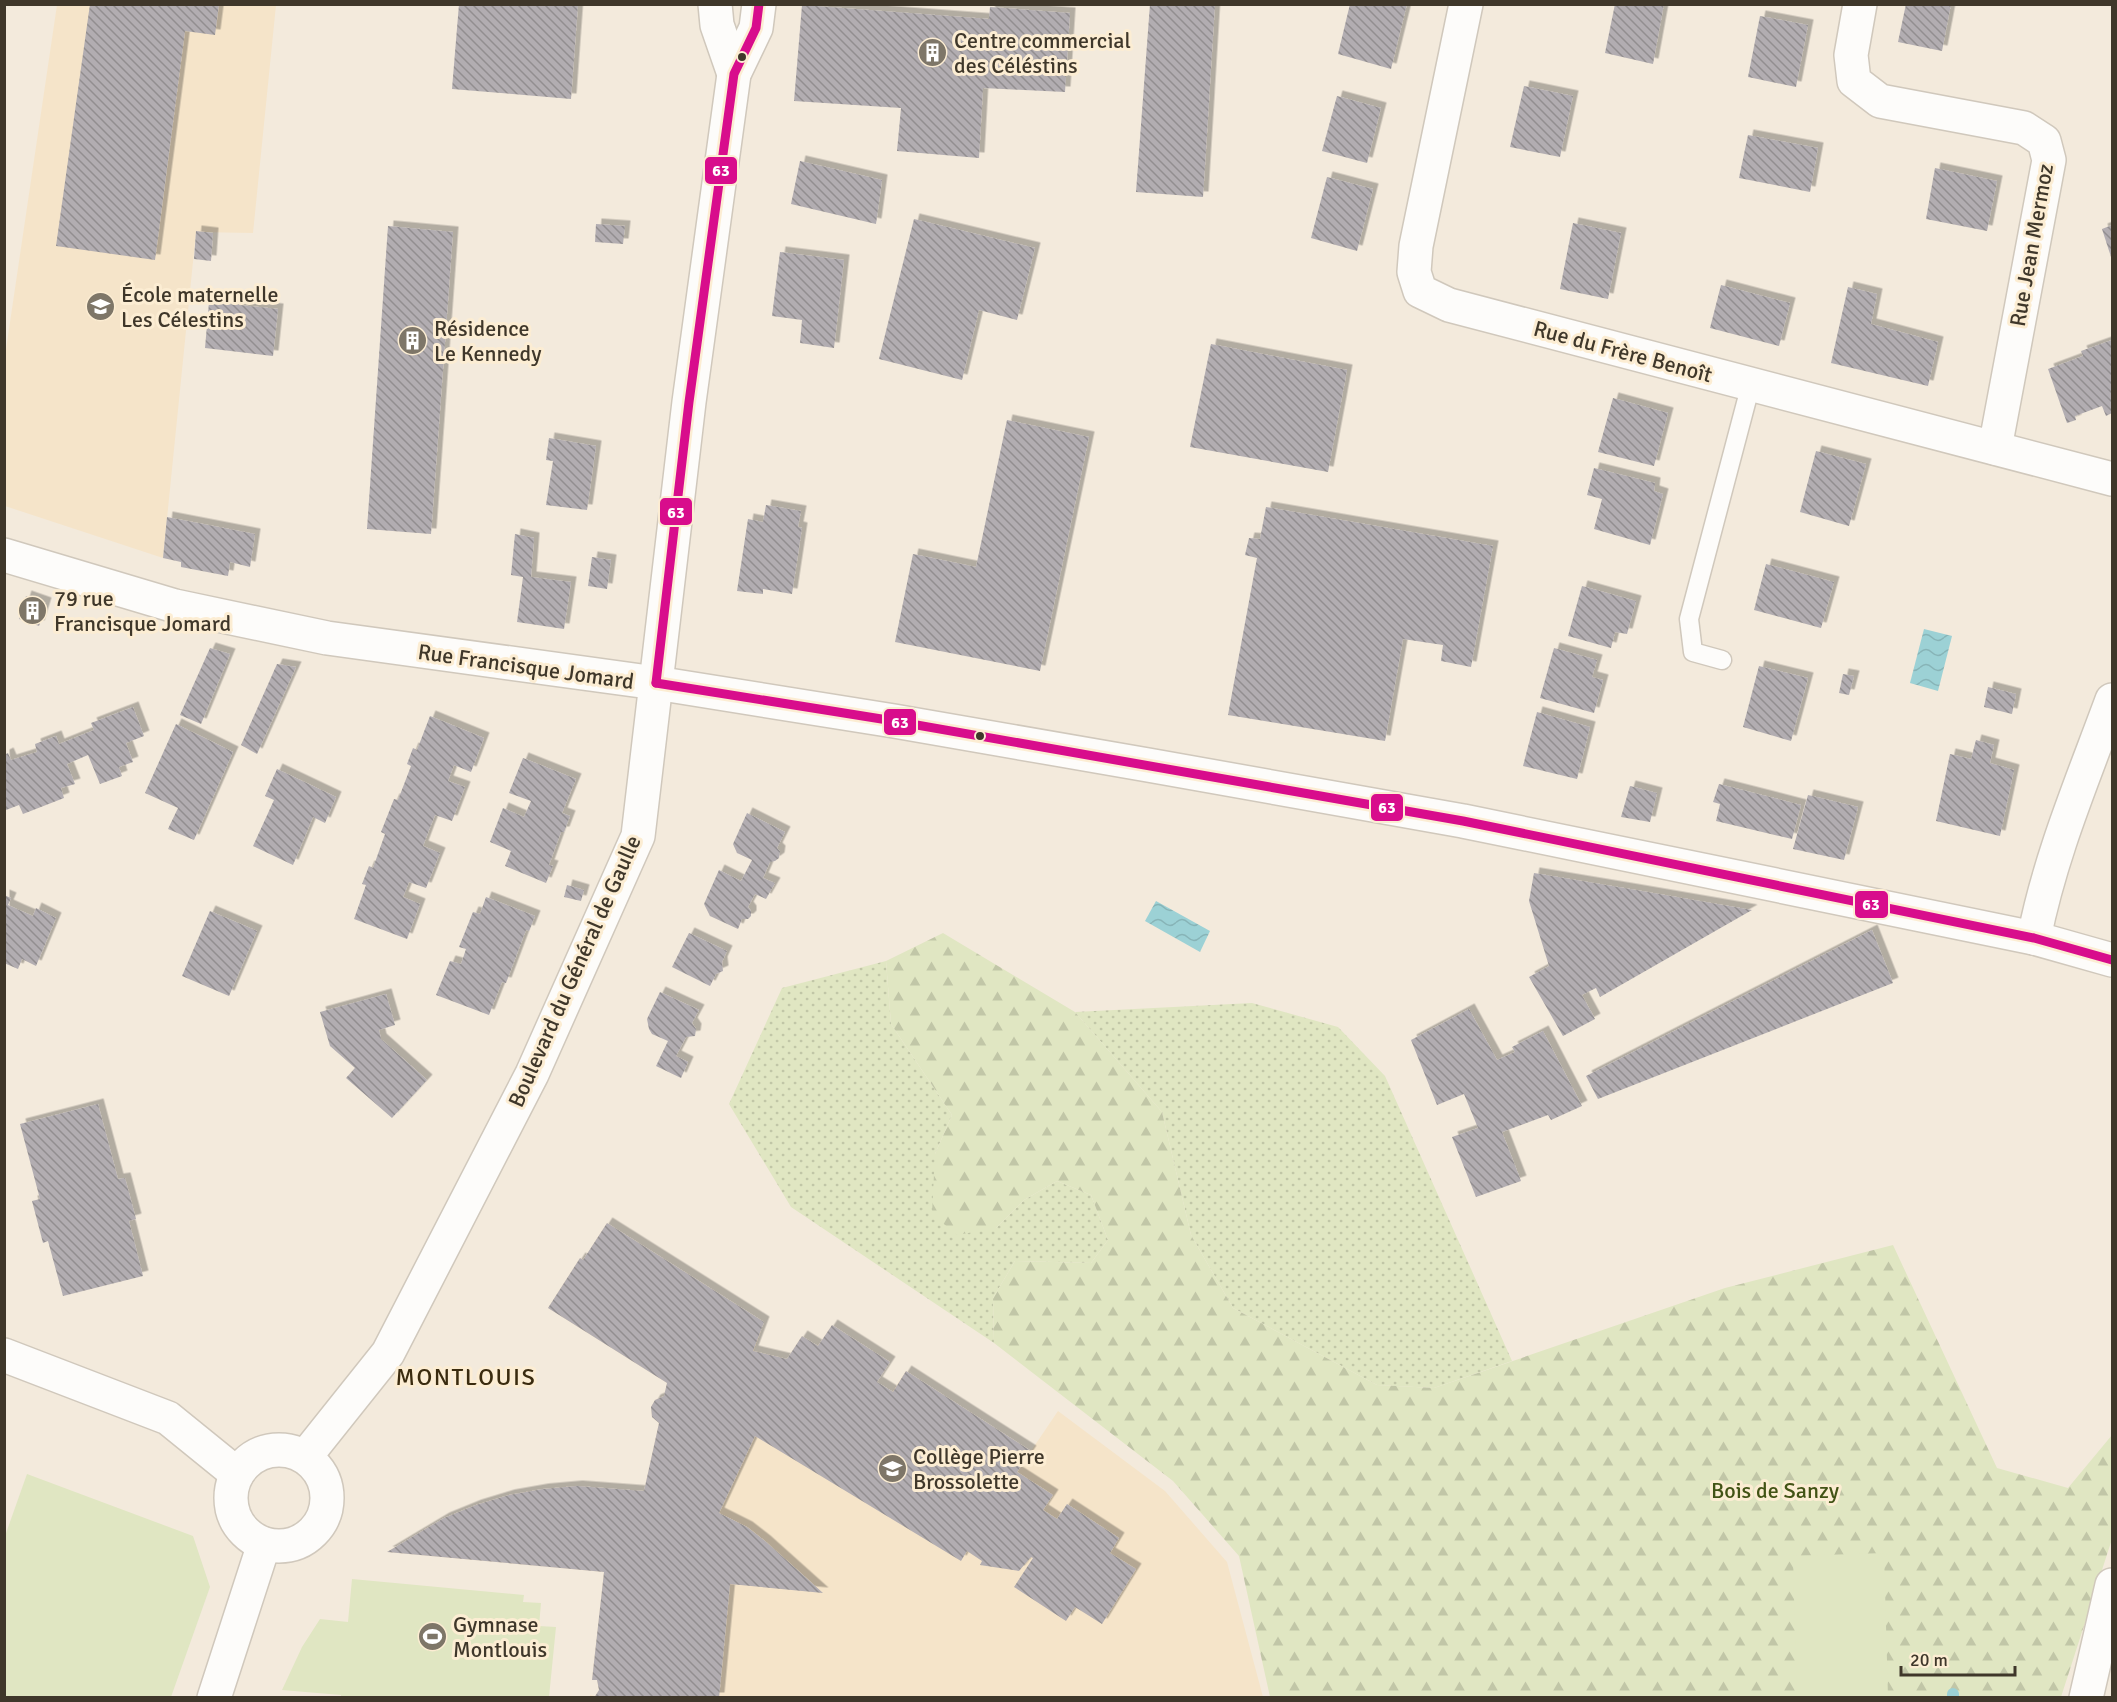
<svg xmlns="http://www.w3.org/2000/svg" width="2117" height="1702" font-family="Signika,sans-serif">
<defs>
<pattern id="grass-dots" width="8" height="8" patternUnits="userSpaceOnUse" patternTransform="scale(1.5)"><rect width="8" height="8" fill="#e0e6c2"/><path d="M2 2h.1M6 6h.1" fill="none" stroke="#c1c6a7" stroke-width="1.8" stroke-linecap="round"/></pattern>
<pattern id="forest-firs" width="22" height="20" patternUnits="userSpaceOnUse" patternTransform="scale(1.5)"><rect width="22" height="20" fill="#e0e6c2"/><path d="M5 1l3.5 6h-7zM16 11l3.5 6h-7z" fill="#c1c6a7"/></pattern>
<pattern id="water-waves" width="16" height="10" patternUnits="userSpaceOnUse" patternTransform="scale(1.5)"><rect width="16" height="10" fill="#9cd1d5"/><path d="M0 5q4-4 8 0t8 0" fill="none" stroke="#87b4b7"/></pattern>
<pattern id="building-back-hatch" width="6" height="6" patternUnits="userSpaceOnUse" patternTransform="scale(1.5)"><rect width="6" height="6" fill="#b2adb1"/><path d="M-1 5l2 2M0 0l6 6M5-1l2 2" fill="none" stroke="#928e90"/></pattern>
<filter id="shadow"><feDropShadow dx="5.5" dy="-5.5" stdDeviation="0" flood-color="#0004"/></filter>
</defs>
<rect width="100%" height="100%" fill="#f3eadc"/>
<g fill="#f5e4c9">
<path d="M57 5H276L253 233 196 232 163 558 5 506V356Z"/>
<path d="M607 1223 764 1322 754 1351 787 1359 802 1336 818 1346 832 1325 890 1362 877 1382 892 1392 906 1371 1031 1451 1058 1411 1165 1491 1227 1562 1263 1697H590V1695L595 1696 599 1690 597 1680H592L604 1572 387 1552 444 1518 476 1505 509 1495 543 1489 577 1486 644 1491 659 1423 652 1417 651 1407 655 1400 664 1396 667 1383 548 1308 580 1258 583 1260Z"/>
</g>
<g fill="url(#grass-dots)">
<path d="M886 961 891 1024 952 1115 935 1154 996 1228 1024 1200 1057 1181 1091 1195 1108 1240 1091 1263 1015 1261 993 1298 994 1343 791 1207 729 1104 782 988Z"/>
<path d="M1252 1003 1338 1027 1385 1076 1512 1361 1434 1388 1377 1385 1233 1308 1191 1235 1162 1112 1075 1012Z"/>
</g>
<path fill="url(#forest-firs)" d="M943 933 1075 1012 1162 1112 1191 1235 1233 1308 1377 1385 1434 1388 1725 1288 1893 1245 1997 1468 2068 1488 2112 1435V1539L2061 1697H1270L1239 1556 1173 1481 994 1343 993 1298 1015 1261 1091 1263 1108 1240 1091 1195 1057 1181 1024 1200 996 1228 957 1235 932 1214 935 1154 952 1115 891 1024 886 961Z"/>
<g fill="#e0e6c2">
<path d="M27 1474 193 1536 210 1587 171 1697H5V1536Z"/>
<path d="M1884 1553 1888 1697H1797L1793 1556Z"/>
<path d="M352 1579 524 1595 523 1602 541 1603 539 1626 556 1627 549 1697 341 1698V1695L282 1690 302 1647 320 1619 348 1622Z"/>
</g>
<g fill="url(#water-waves)">
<path d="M1924 629 1952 636 1938 691 1910 683Z"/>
<path d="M1156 901 1210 931 1200 952 1145 921Z"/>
</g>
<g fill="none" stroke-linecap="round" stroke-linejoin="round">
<path stroke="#9cd1d5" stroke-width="12" d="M1953 1698V1694"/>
</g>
<g fill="url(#building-back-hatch)" filter="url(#shadow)">
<path d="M90 4H219L215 35 185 31 155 260 56 246Z"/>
<path d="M459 4H578L571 99 452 89Z"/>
<path d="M1150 4H1215L1203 197 1136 192Z"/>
<path d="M1350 4H1407L1391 69 1338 54Z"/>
<path d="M1615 4H1664L1653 64 1605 53Z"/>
<path d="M1906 4H1951L1942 51 1898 42Z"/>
<path d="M802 5 989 19 990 7 1070 13 1065 92 983 88 979 158 897 151 901 108 794 101Z"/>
<path d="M1760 16 1808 25 1796 87 1748 77Z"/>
<path d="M1524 86 1573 96 1560 157 1510 147Z"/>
<path d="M1337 96 1381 108 1367 163 1322 151Z"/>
<path d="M1748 135 1818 148 1810 192 1739 178Z"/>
<path d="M800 161 882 180 876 224 791 204Z"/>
<path d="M1935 168 1997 181 1987 231 1926 219Z"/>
<path d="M1327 177 1373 189 1357 251 1311 238Z"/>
<path d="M914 219 1035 248 1017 320 979 310 962 380 879 359Z"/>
<path d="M1573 223 1621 233 1608 299 1560 289Z"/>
<path d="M596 224 625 226 623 244 595 242Z"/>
<path d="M2112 225V260L2102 229Z"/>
<path d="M388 226 453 232 431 534 367 529Z"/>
<path d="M196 231 213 233 211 261 194 259Z"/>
<path d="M780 252 844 260 834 348 800 343 802 320 772 316Z"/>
<path d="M1721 285 1790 303 1779 346 1710 328Z"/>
<path d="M1848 287 1877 294 1871 324 1938 342 1928 386 1831 363Z"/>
<path d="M209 302 278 309 273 356 205 348Z"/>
<path d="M2112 340V413L2106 416 2102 406 2075 416 2076 420 2067 423 2048 369 2083 356 2081 351Z"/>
<path d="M1211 344 1347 370 1328 472 1190 447Z"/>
<path d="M1613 398 1668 413 1654 466 1598 452Z"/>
<path d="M1007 420 1089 437 1040 671 895 642 913 554 976 567Z"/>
<path d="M549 438 596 446 587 510 546 505 553 461 546 460Z"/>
<path d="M1816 451 1866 464 1849 526 1800 512Z"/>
<path d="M1594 468 1655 483 1654 491 1663 494 1650 545 1594 529 1602 499 1587 495Z"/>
<path d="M766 505 801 511 798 527 802 528 792 594 763 589V594L737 591 748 519 763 522Z"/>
<path d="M1266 507 1493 546 1471 667 1441 661 1443 645 1403 639 1385 741 1228 715 1257 558 1245 555 1249 538 1260 539Z"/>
<path d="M167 517 255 534 250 567 230 562 228 576 181 567V562L163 558Z"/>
<path d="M515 534 534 538 531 577 571 582 564 629 517 622 523 577 511 575Z"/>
<path d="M592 557 611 560 607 589 588 586Z"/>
<path d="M1766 564 1834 582 1821 628 1754 610Z"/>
<path d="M1582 586 1636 601 1627 634 1615 632 1611 648 1568 636Z"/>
<path d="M26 596 46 603 39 626 19 619Z"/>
<path d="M210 648 230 654 201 724 180 715Z"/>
<path d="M1554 648 1597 660 1592 677 1603 680 1594 713 1540 698Z"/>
<path d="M277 664 296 667 257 754 241 745Z"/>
<path d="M1759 666 1808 678 1791 741 1743 727Z"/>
<path d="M1843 674 1854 676 1849 695 1839 693Z"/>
<path d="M1988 687 2016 694 2012 714 1984 707Z"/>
<path d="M133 707 144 736 126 743 133 762 119 767 122 776 100 784 88 755 67 764 75 784 61 788 64 798 23 814 19 805 6 810 4 755 8 753 11 760 37 752 35 744 56 736 59 744 94 730 91 723Z"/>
<path d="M1537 712 1590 727 1577 779 1523 766Z"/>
<path d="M430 716 484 738 471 772 454 765 448 781 465 787 452 821 435 815 429 830 423 846 440 853 426 888 409 882 403 897 420 904 407 939 354 919 366 885 362 884 369 866 373 868 385 834 381 832 394 799 398 800 411 766 407 764 413 748 417 750Z"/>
<path d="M176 724 233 752 194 840 168 829 178 808 145 793Z"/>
<path d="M1976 740 1994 745 1990 763 2014 770 2000 836 1936 821 1950 754 1971 759Z"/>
<path d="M523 758 576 779 562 813 570 816 564 832H561L549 865 553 866 546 883 505 866 511 851 490 842 503 808 524 817 531 801 509 793Z"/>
<path d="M277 769 336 797 325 823 313 817 293 865 253 846 274 800 265 796Z"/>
<path d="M1719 784 1801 805 1792 839 1716 821 1720 804 1713 802Z"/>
<path d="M1630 786 1657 793 1650 822 1621 817Z"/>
<path d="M1808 795 1858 807 1844 860 1793 849Z"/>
<path d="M747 813 785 832 777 848 780 851 779 858 775 861 770 862 763 878 775 883 766 899 755 894 748 907 751 911V916L748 919H742L738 929 710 916 704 904 719 870 741 881 752 860 737 853 733 844Z"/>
<path d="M1534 873 1636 890 1752 910 1600 997 1596 988 1582 995 1595 1019 1563 1036 1529 977 1549 966 1529 901Z"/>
<path d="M567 885 584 890 581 901 564 897Z"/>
<path d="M4 895 11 898 8 905 19 910 33 916 36 908 56 918 36 966 22 959 18 969 4 963Z"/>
<path d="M486 897 535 916 529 931 526 930 506 983 502 982 489 1015 436 995 450 961 461 964 466 949 459 947 473 912 480 914Z"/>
<path d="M210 911 257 931 229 996 182 976Z"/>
<path d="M1872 930 1893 983 1598 1099 1586 1076Z"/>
<path d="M689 933 727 951 722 962 723 971 716 974 710 986 672 967Z"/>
<path d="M660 992 699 1010 692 1023 696 1029 695 1036 686 1037 676 1056 688 1062 681 1078 656 1066 668 1041 652 1034 649 1029 647 1019Z"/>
<path d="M386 994 395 1025 379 1030 381 1039 427 1080 392 1118 346 1078 355 1068 330 1046 320 1012Z"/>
<path d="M1469 1009 1497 1060 1515 1052 1512 1047 1543 1031 1582 1106 1551 1120 1548 1115 1502 1132 1521 1181 1476 1197 1452 1137 1478 1128 1464 1094 1437 1105 1411 1040Z"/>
<path d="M98 1104 118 1179 125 1178 136 1219 129 1221 143 1276 63 1296 48 1241 43 1243 32 1201 40 1199 20 1124Z"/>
<path d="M607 1223 764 1322 753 1351 787 1359 802 1336 818 1346 832 1325 890 1362 877 1382 893 1392 906 1371 1031 1451 1017 1472 1053 1495 1043 1510 1057 1519 1067 1504 1119 1538 1110 1553 1136 1569 1102 1624 1075 1607 1066 1621 1014 1587 1033 1558 1031 1557 1019 1571 980 1565 982 1561 967 1551 961 1561 755 1436 719 1513 747 1527 765 1541 823 1593 730 1584 719 1698H594L599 1690 597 1680H592L604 1572 387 1552 444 1518 476 1505 509 1495 543 1489 577 1486 644 1491 659 1423 652 1417 651 1407 655 1400 664 1396 667 1383 548 1308 580 1258 583 1260Z"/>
</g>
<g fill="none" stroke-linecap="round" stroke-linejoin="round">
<defs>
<path id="service" d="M1722 660 1693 652 1689 619 1751 384"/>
<g id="minor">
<path d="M715 4 717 25 734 74"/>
<path d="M1466 4 1416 246 1414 272 1420 291 1449 305 2112 479"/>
<path d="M1860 4 1851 55 1854 81 1880 101 2024 128 2044 141 2049 160 1995 448"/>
<path d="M4 555 175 606 327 638 656 683 894 721 1148 765 1463 821 2034 938 2112 960"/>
<path d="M2034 938C2050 856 2083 779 2112 700"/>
<path d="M4 1355 168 1418 237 1474"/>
<circle cx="279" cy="1498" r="48"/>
<path d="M305 1457 388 1353 532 1074 638 836 689 402 734 74 756 28 759 4"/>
<path d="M214 1698 264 1544"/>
<path d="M2086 1698 2112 1585"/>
</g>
</defs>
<use href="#service" stroke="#d0c8bc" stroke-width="21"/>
<use href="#minor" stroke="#d0c8bc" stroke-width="36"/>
<use href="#service" stroke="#fdfcfa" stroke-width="18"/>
<use href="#minor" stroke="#fdfcfa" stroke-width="33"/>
<defs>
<g id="bus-1">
<path d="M656 683 894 721 1463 821 2034 938 2112 960"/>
<path d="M656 683 689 402 734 74 756 28 759 4"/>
</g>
</defs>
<use href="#bus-1" stroke="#fcedd3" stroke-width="14"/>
<use href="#bus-1" stroke="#d80d8c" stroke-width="9"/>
</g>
<defs>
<symbol id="building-disc" viewBox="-11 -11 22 22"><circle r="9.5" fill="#7e7668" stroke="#fcedd3"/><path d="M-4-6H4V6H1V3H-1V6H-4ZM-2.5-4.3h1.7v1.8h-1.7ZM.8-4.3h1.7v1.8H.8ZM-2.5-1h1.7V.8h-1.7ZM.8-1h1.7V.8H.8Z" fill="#fff"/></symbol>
<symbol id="school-disc" viewBox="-11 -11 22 22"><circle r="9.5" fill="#7e7668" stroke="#fcedd3"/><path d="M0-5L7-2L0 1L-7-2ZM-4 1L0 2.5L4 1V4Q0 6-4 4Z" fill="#fff"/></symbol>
<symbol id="stadium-disc" viewBox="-11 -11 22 22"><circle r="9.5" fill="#7e7668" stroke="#fcedd3"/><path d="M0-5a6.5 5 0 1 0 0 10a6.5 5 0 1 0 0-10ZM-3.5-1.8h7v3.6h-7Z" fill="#fff"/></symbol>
</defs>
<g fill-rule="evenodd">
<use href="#building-disc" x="916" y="36" width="33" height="33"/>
<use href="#school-disc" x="84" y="290" width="33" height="33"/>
<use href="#building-disc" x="396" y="324" width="33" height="33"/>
<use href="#building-disc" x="16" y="594" width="33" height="33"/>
<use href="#school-disc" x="876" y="1452" width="33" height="33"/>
<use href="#stadium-disc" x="416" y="1620" width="33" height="33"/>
</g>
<g fill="#3f372a" stroke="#fcedd3" stroke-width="2">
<circle cx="742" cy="57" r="5"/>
<circle cx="980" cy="736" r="5"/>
</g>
<g text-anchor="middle" stroke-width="6" stroke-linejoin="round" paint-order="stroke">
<g font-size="22" fill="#3f372a" stroke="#fcedd3" text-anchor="start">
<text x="954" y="48">Centre commercial<tspan x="954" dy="25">des Céléstins</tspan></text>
<text x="121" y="302">École maternelle<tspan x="121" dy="25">Les Célestins</tspan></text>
<text x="434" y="336">Résidence<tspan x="434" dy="25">Le Kennedy</tspan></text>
<text x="54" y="606">79 rue<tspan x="54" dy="25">Francisque Jomard</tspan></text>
<text x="913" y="1464">Collège Pierre<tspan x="913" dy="25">Brossolette</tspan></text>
<text x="453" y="1632">Gymnase<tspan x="453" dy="25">Montlouis</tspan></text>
</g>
<g font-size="22" fill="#3f372a" stroke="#fcedd3">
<text transform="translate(2031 245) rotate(-80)" y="8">Rue Jean Mermoz</text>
<text transform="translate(1623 351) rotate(15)" y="8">Rue du Frère Benoît</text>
<text transform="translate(526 666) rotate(8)" y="8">Rue Francisque Jomard</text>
<text transform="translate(574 971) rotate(-66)" y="8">Boulevard du Général de Gaulle</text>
</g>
<g font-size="22" fill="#425315" stroke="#fcedd3">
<text x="1775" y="1498">Bois de Sanzy</text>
</g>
<g font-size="24" letter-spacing="1.5" fill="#3a2b0f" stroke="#fcedd3">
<text x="466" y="1385">MONTLOUIS</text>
</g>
</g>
<g stroke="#fcedd3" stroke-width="2">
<rect x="704" y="156" width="34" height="29" rx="6" fill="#d80d8c"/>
<rect x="659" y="497" width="34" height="29" rx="6" fill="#d80d8c"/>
<rect x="883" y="708" width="34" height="28" rx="6" fill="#d80d8c"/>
<rect x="1370" y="793" width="34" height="29" rx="6" fill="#d80d8c"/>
<rect x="1854" y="890" width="35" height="29" rx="6" fill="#d80d8c"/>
</g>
<g font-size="16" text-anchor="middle" font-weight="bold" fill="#fff">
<text x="721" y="176">63</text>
<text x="676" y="518">63</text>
<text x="900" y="728">63</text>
<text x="1387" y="813">63</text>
<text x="1871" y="910">63</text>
</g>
<rect width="2117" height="1702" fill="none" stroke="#3f372a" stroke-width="12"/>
<path d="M1901 1666v9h114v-9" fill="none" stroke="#3f372a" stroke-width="3"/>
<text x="1910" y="1666" font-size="18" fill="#3f372a" stroke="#fcedd3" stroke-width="4.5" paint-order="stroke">20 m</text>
</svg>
